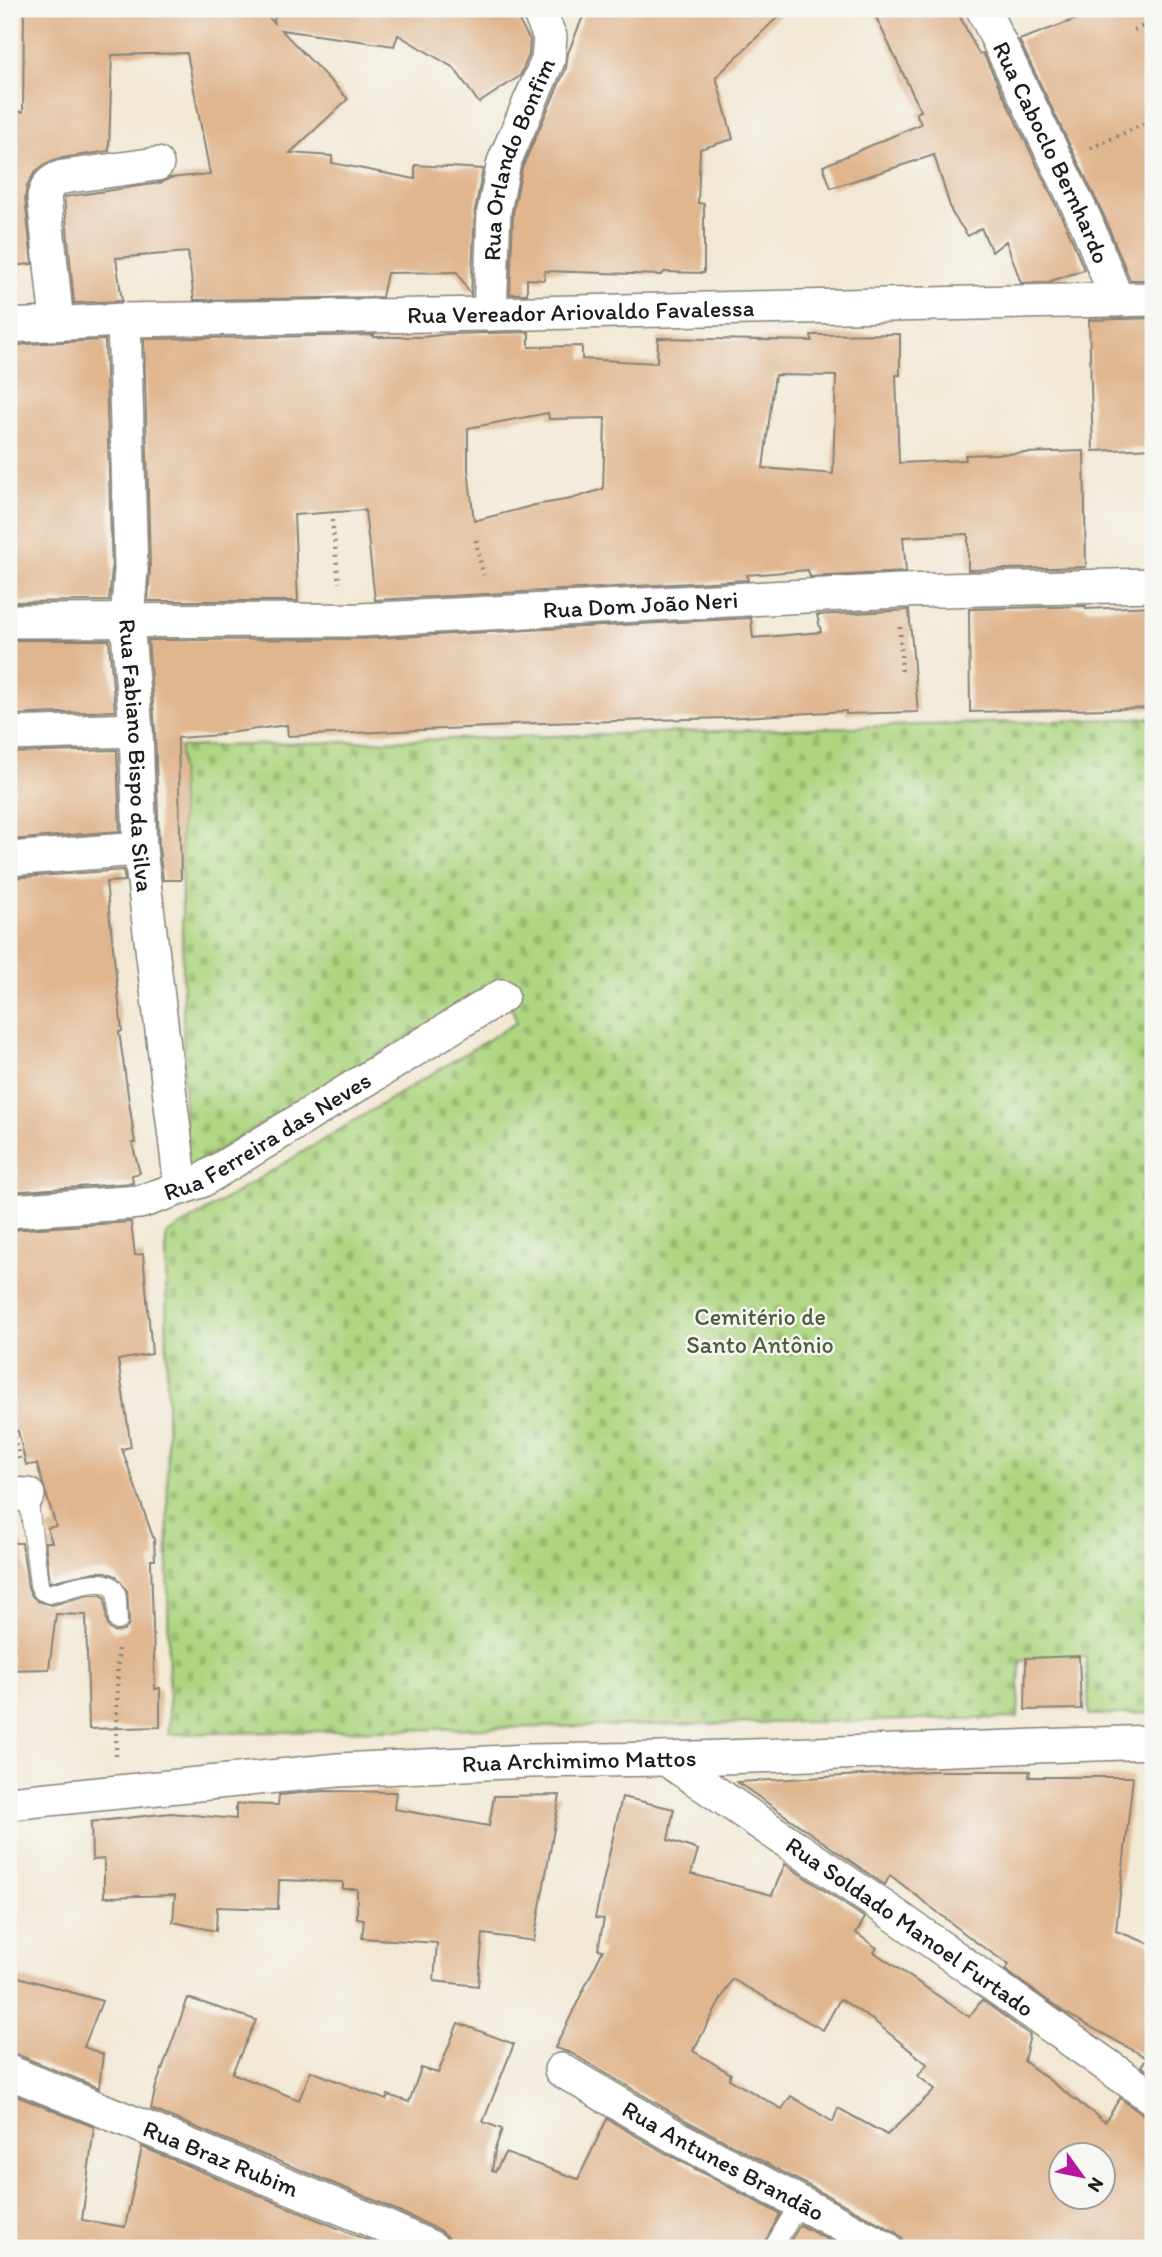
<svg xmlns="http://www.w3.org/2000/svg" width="1162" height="2257" font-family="Itim,sans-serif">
<defs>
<pattern id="cemetery-stones" width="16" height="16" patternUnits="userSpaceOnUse" patternTransform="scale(1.75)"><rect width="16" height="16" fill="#aed681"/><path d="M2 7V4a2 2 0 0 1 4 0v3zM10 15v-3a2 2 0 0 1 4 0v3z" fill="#95b76f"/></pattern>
</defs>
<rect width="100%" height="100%" fill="#f6f6f2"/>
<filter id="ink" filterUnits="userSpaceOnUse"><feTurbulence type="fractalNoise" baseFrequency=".0143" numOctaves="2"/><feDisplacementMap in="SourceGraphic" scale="14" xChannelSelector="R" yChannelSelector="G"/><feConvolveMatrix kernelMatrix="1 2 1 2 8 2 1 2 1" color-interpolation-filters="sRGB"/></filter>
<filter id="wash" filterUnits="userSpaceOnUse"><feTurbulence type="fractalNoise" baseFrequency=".00686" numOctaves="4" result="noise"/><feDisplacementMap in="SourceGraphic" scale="28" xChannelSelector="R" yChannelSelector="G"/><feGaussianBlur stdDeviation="1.57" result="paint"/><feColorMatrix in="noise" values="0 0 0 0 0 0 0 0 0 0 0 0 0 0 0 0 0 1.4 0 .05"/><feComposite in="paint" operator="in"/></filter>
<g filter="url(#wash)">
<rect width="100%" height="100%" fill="#f2e8d3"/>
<path fill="url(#cemetery-stones)" stroke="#65794e" stroke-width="2" d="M1153 718V1713L1089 1715 1086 1657 1020 1661 1018 1718 169 1734 166 1235 517 1022 501 981 185 1170 180 747Z"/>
<g id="blocks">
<g fill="#e0b68f" fill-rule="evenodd">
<path d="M24 9H260L274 23 275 9H512L530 40 529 55 520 76 479 103 454 68 398 35 394 46 281 30 348 99 290 153 332 156V163L415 179V165L483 169 475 210 471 295 457 272 387 273 382 297 194 300 188 252 116 258 122 301 74 303 64 197 160 183 170 178 210 174 187 53 112 55 109 151 56 159 45 164 35 172 27 186 25 198 32 264 9 266V111L23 112Z"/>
<path d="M586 9H786L716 77 733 139 700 149 698 203 704 204V273L664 272 662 275 545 271 544 280 527 279V294H510L513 213 522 168 566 68 568 53Z"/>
<path d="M872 9H956L979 54 983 53 1068 230 1084 270 1048 282 1021 283 1006 241 992 252 981 228 968 236 952 213 934 155 831 188 823 166 921 124 916 113 921 111Z"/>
<path d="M1104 9H1153V280H1130L1103 214 1019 40Z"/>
<path d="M1153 318V448L1093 451 1089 320Z"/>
<path d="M529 332V347L582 346V359L657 363 658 338 812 341 811 335 900 334V375H896L899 463 966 460 965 455 1084 451 1086 567 968 570V534L903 537 906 572 810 577 808 570 747 575 748 580 375 600 365 510 294 515 298 601H148L150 569 144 339 374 335V337H422L448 334ZM775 375 836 376 833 474 763 468ZM548 413 549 419 605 418 603 489 571 499 535 505 474 521 468 469V428Z"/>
<path d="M105 340 112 570 109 601 9 602V347L25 344Z"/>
<path d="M1086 606V609L1153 606V708L970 712 969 609Z"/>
<path d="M909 610 918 712 846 714V711L726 718 510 724V726L288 736 287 725 221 734 222 735 178 738 181 880H163L159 848 155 729 148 640 361 639 751 618 753 638 821 632 817 615Z"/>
<path d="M9 640H109L115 711 9 715Z"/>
<path d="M117 750 120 831 9 840V753Z"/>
<path d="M123 870 125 881 106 882 122 1031 119 1032 135 1143H132L140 1173 132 1175 133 1183 9 1192V878Z"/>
<path d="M131 1222 135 1255 143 1254 152 1354 118 1360 131 1447 122 1449 154 1540 155 1560H151L155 1689 160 1688V1727L89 1729 86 1615 56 1614 49 1669 12 1670 11 1655H9V1543H22L28 1587 32 1596 38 1601 52 1605 88 1595H102L105 1598 107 1622 109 1628 114 1632 124 1631 128 1626 129 1620 127 1591 116 1576 106 1572H95L50 1582 45 1542H52L47 1528 56 1526 37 1464 26 1465 18 1431 9 1433V1230Z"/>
<path d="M1079 1656 1081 1709 1025 1710 1026 1658Z"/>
<path d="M933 1771H1030L1029 1777H1133L1116 1931 1153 1945V2075L1141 2066 1147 2058 1064 2012 1005 1970 1009 1965 973 1940 890 1875 885 1885 737 1782Z"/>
<path d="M324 1791 396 1792 394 1809 489 1826 494 1796 560 1795 534 1941 483 1934 478 1986 434 1981 437 1943 362 1938 364 1919 357 1918V1889H343V1882L279 1880 278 1909 217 1907 216 1931 173 1922 175 1895 104 1897V1859L92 1860 91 1822 171 1813 236 1819V1804L278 1805 279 1795Z"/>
<path d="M622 1797 674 1809 668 1840 698 1850 691 1874 772 1895 785 1864 865 1918 856 1933 877 1948 874 1952 969 2017 982 2000 1030 2035 1024 2061 1105 2122 1120 2098 1142 2114 1153 2117V2248H904L902 2238 894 2231 685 2120 571 2053 555 2048 603 1950 598 1949 604 1919 595 1918ZM732 1979 823 2030 840 1999 874 2021 927 2064 918 2076 935 2089 887 2135 838 2108 833 2122 791 2096 782 2109 729 2079 731 2074 693 2051ZM1060 2155H1102V2197H1060Z"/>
<path d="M15 1976 102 2001 84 2047 103 2054 99 2088 16 2054 9 2053V1997Z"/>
<path d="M188 1998 256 2020 232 2073 299 2100 311 2071 386 2100 388 2095 409 2102 421 2068 438 2073 458 2023 514 2044 483 2122 502 2129 495 2149 492 2171 495 2172 505 2153 578 2179 607 2119 667 2154 780 2214 762 2248H451L448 2237 440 2230 374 2200 151 2109 156 2086Z"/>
<path d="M9 2093 94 2127 82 2220 125 2227 142 2147 386 2248H9Z"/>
<path d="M800 2225 844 2248H786Z"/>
</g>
</g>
</g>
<g filter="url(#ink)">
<use href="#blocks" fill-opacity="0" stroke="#878278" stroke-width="2"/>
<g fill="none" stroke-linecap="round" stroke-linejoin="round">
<defs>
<g id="lane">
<path d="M28 1495 39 1585 42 1591 49 1594C65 1590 109 1572 116 1593 118 1601 117 1612 118 1621"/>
<path d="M773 2248 800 2202"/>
</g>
<g id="street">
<path id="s1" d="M983 9 1086 222 1117 300"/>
<path id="s2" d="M490 314 494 211 504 162 548 60 550 37 538 9"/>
<path id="s3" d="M124 320 131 570 127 620 136 730 140 849 181 1187"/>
<path d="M57 323 44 197C47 185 51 181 63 177L157 164"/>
<path id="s4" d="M9 326 124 320 490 314 1153 299"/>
<path id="s5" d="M9 621 361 620 899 591 1153 585"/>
<path d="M9 734 136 730"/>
<path d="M9 859 140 849"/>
<path id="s6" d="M9 1211 140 1202 201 1181 502 996"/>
<path d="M9 1494 28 1495"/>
<path id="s7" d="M666 1759 902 1920 1153 2098"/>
<path id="s8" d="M9 1803 338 1770 529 1761 666 1759 1153 1742"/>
<path id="s9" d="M561 2070 676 2137 885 2248"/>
<path id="s10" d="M9 2072 366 2218 432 2248"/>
</g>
</defs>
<use href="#lane" stroke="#878278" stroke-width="20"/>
<use href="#street" stroke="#878278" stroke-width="36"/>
<g stroke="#878278" stroke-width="4.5" stroke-dasharray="2 5" stroke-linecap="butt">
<path d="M1134 30 1153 22"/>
<path d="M1091 148 1153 120"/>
<path d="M332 520 339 583"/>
<path d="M476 540 483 575"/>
<path d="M900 627 902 674"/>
<path d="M9 1409 19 1459"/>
<path d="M116 1756 118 1649"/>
</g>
<use href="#lane" stroke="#fff" stroke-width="18"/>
<use href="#street" stroke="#fff" stroke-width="33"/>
</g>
</g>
<g text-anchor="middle" stroke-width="5" stroke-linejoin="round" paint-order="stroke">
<g font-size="24" fill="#1c1c1c" stroke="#f6f6f2">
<text dy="8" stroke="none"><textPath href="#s1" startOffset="159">Rua Caboclo Bernhardo</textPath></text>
<text dy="8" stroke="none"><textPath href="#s2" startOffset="159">Rua Orlando Bonfim</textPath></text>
<text dy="8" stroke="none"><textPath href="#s4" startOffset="572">Rua Vereador Ariovaldo Favalessa</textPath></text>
<text dy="8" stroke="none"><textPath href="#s5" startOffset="632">Rua Dom João Neri</textPath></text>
<text dy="8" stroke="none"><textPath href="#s3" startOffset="436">Rua Fabiano Bispo da Silva</textPath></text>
<text dy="8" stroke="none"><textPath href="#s6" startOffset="275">Rua Ferreira das Neves</textPath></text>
<text dy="8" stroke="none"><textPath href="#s8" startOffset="572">Rua Archimimo Mattos</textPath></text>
<text dy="8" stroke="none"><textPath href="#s7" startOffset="296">Rua Soldado Manoel Furtado</textPath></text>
<text dy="8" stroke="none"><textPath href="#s10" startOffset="229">Rua Braz Rubim</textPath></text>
<text dy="8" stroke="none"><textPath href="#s9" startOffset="186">Rua Antunes Brandão</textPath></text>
</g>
<g font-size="24" fill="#4f5d3f" stroke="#f6f6f2">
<text x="760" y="1325">Cemitério de<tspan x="760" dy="28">Santo Antônio</tspan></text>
</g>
</g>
<rect width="1162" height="2257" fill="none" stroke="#f6f6f2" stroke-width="35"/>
<g transform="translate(1082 2176) rotate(123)"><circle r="33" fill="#f6f6f2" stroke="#9f9f9c" stroke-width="2"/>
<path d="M0-5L12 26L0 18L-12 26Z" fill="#b5179e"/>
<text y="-10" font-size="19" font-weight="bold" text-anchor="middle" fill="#1c1c1c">N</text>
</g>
</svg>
